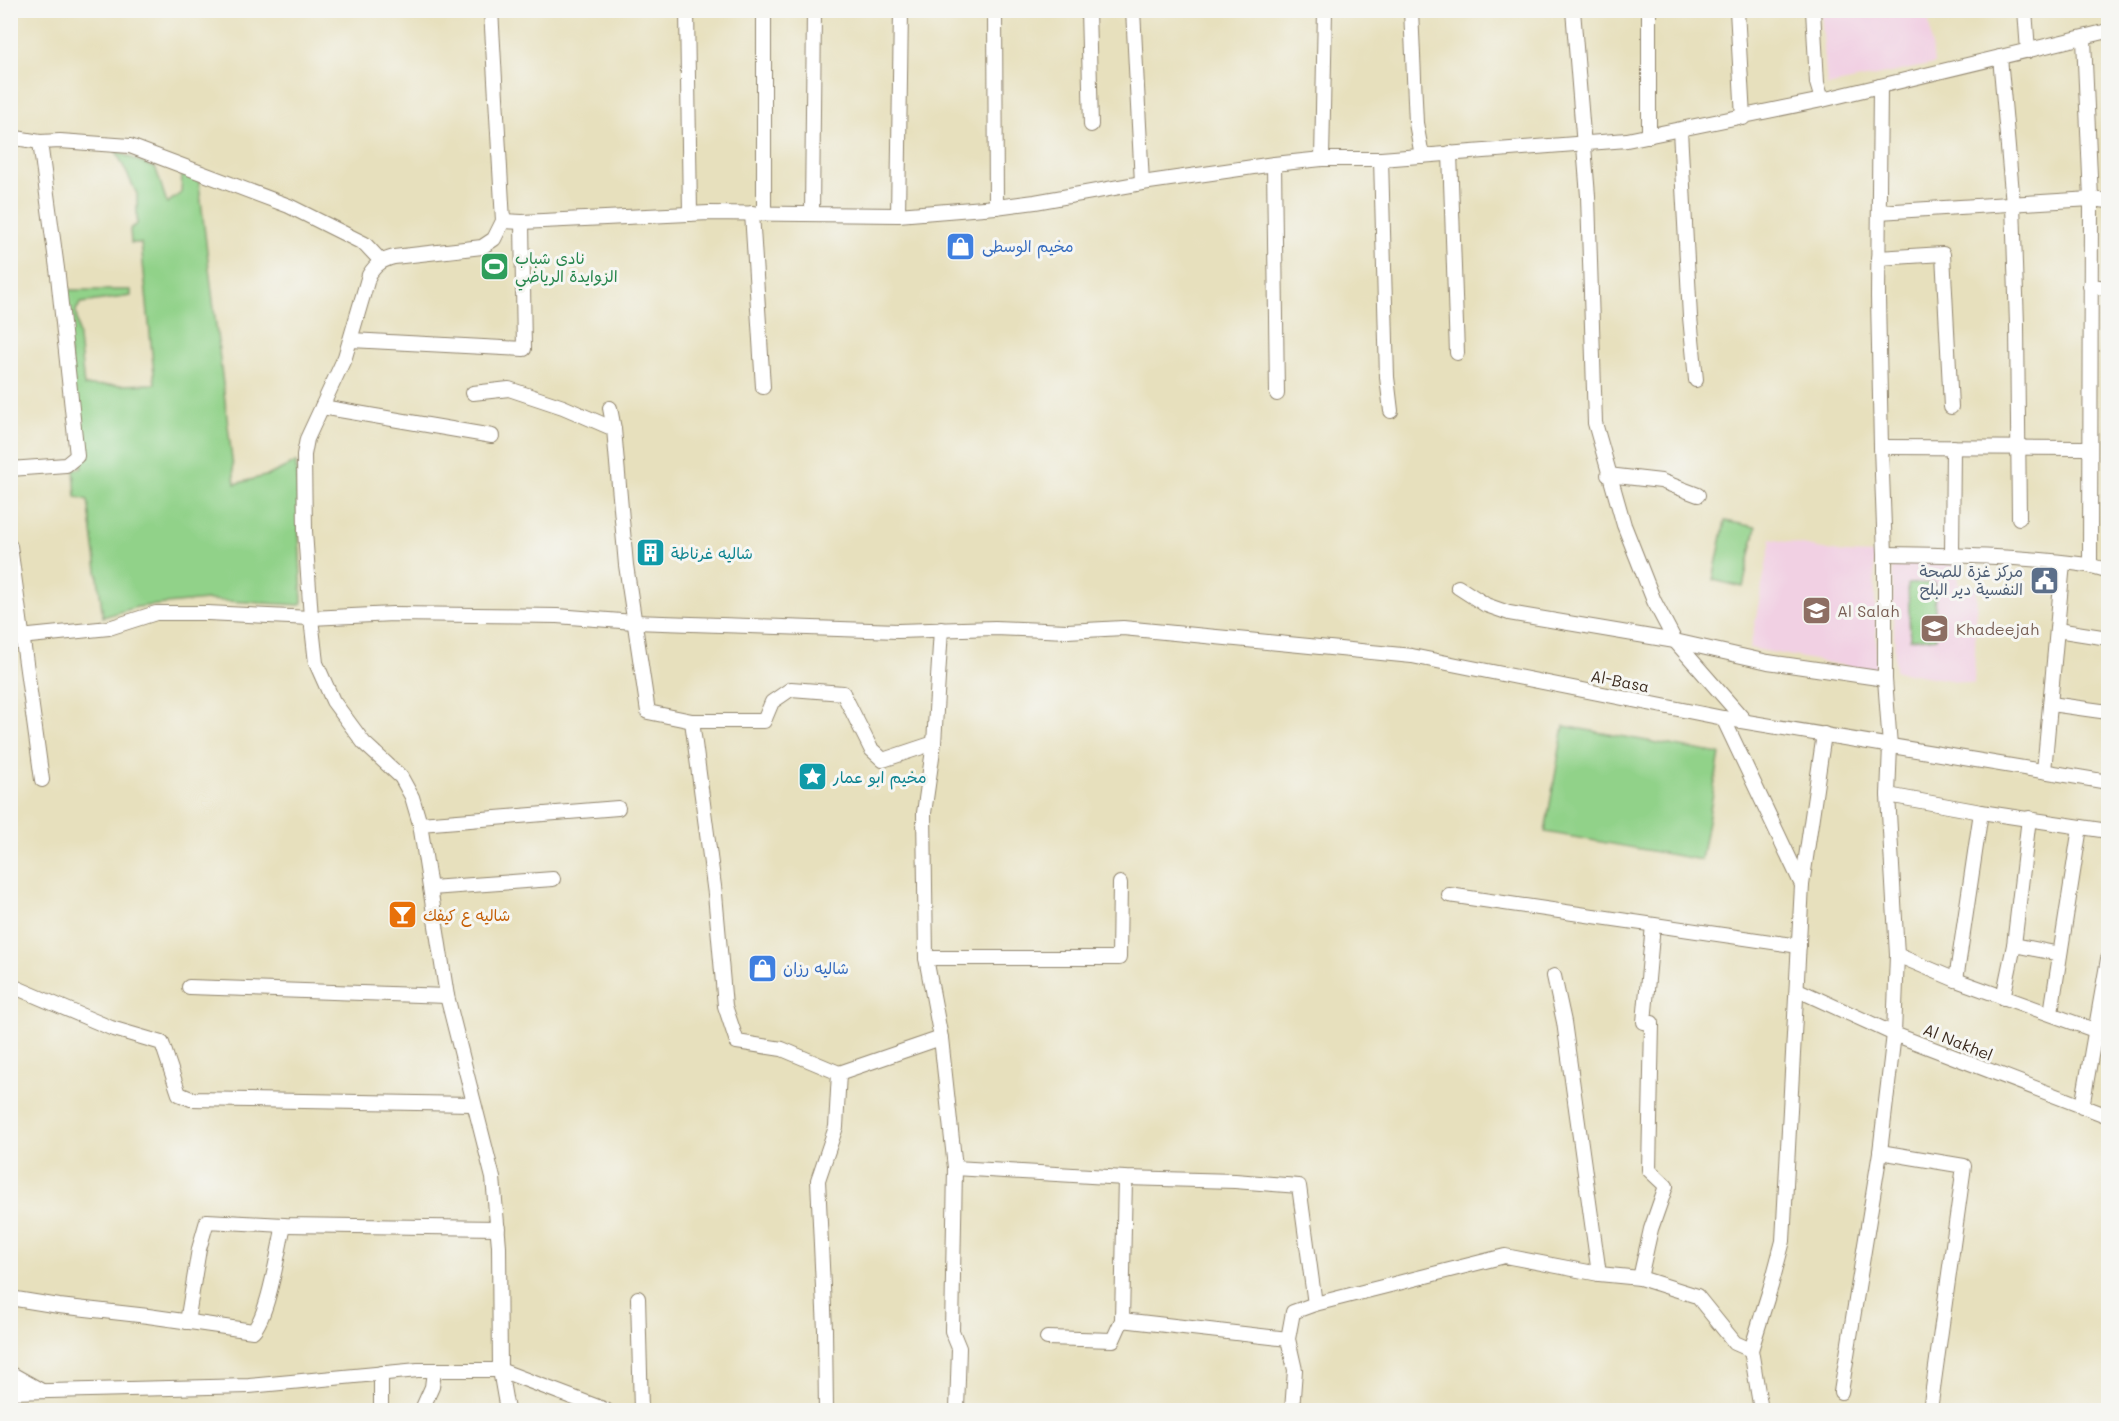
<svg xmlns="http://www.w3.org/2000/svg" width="2119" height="1421" font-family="Mali,'Playpen Sans Arabic',sans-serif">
<rect width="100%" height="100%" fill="#f6f6f2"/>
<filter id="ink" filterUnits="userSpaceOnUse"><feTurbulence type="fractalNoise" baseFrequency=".0167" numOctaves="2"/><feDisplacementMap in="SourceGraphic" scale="12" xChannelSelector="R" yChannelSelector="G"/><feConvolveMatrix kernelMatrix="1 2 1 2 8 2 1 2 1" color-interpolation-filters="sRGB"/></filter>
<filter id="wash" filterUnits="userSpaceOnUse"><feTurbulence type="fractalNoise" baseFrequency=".008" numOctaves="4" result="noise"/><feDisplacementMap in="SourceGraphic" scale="24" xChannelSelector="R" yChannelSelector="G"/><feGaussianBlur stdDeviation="1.35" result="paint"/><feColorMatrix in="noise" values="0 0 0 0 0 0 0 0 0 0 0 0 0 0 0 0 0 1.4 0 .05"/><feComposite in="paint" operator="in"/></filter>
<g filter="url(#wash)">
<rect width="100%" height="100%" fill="#e7e0bd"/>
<g fill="#f1d0e3">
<path d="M1821 11H1928L1934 64 1827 86Z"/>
<path d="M1771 539 1844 553 1874 554 1877 672 1750 648Z"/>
<path d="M1892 558 1959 562 1958 584 1977 587 1974 684 1895 671Z"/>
</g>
<g fill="#91d289" stroke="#667e54" stroke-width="1.5">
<path d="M116 151 156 169 167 203 181 193 182 173 198 176 235 484 269 475 296 462 302 602 300 605 206 600 137 607 103 617 88 500 76 497 74 469 82 468 63 290H131V296L81 303 76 310 84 386 155 384 141 243H131L130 229 137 224V194Z"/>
<path d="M1725 521 1756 527 1743 587 1713 580Z"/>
<path d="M1934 583 1936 638 1910 639 1908 584Z"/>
<path d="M1564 726 1720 754 1701 860 1545 832Z"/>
</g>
</g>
<g filter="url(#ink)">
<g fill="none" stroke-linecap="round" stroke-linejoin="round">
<defs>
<g id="minor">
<path d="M491 10 503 221 494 239 482 247 394 257C382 260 376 264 369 275L345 357 307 439 304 455 305 531 311 618 316 663 333 701 364 743 401 777 412 797 420 824 447 996 493 1178 499 1246 500 1370 507 1410"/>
<path d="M687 10 690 214"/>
<path d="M764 10V213"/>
<path d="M995 10 996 207"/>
<path d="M1088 10 1091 125"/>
<path d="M1133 10 1142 183"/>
<path d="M1411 10 1416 123 1422 156"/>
<path d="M1573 10 1588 196 1595 423 1624 525 1654 601 1675 641 1745 721"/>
<path d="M1737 10 1743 118"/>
<path d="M1813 10 1817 83 1822 100"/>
<path d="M2025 10 2028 51"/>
<path d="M2084 39 2091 199 2090 565"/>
<path d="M2000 57 2013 204 2017 325 2019 518"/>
<path d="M1880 86 1878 297 1881 447 1885 554V679L1890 746 1888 795 1897 955 1956 980 2108 1035"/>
<path d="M1680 130 1690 317 1696 380"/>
<path d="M1649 136V10"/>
<path d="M10 137 40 142 60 141 130 146 289 206 365 244 381 261"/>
<path d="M1450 153 1457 353"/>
<path d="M1322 159 1325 10"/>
<path d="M1381 159 1387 377 1391 411"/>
<path d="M1274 164 1277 394"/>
<path d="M1879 212 2091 199 2108 201"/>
<path d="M752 213 763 387"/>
<path d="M812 213 814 10"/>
<path d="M898 215 901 10"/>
<path d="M503 221 522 222 709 213 898 215 996 207 1035 202 1142 183 1274 164 1322 159H1381L1627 140 1822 100 2108 31"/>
<path d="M1878 258 1943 254 1951 407"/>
<path d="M2090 286 2108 288"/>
<path d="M351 340 524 349 522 222"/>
<path d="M473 393 509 389 563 407 614 429"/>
<path d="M322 407 492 436"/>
<path d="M610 408 614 429 626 565 648 712 692 721H764L772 702 791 689 843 693 871 749 883 760 934 743"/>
<path d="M1881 447 2089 448"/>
<path d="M10 469 66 465 77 456 58 276 40 142"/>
<path d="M1608 475 1661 481 1698 495"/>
<path d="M10 546 42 780"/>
<path d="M1885 554C1952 555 2020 556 2087 565 2094 566 2100 569 2108 570"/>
<path d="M1952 555 1953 447"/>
<path d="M1458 587 1486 605 1509 613 1675 641 1768 662 1885 679"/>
<path d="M941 629 934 743 924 813 926 958 941 1038 955 1168 952 1331 959 1348 957 1410"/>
<path d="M2057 630 2108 638"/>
<path d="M10 638 109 628 156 613H207L311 618 393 614 557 616 634 622 898 631 995 628 1067 631 1123 628 1412 656 1723 718 2108 782"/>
<path d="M2051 704 2108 712"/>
<path d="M1723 718 1802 885"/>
<path d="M692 721 715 894 725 1006 737 1042 782 1049 839 1073 941 1038"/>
<path d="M2044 771 2063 563"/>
<path d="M1888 795 1981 812 2108 831"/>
<path d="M420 824 618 808"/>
<path d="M431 888 553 879"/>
<path d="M1449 895 1799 946"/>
<path d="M2014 945 2060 954"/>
<path d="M926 958H1119L1120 883"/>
<path d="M1554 976 1564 1022 1599 1274"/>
<path d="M1956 980 1981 812"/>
<path d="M10 985 111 1028 162 1043 179 1094 191 1099 473 1104"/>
<path d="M189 987 447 996"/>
<path d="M1798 990 1894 1034 2108 1116"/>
<path d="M2003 998 2014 945 2029 818"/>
<path d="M2051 1013 2080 827"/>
<path d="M2082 1107 2108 959"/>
<path d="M1880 1152 1964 1166 1930 1410"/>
<path d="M955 1168 1125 1178 1235 1181 1299 1186 1315 1304"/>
<path d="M1640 1278 1651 1229 1666 1186 1649 1170 1652 1023 1644 1022 1653 925"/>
<path d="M10 1298 59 1306 148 1316 253 1331C269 1314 278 1250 284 1225"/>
<path d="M638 1298 641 1410"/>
<path d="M1122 1320 1125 1178"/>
<path d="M187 1322 199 1249 207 1221 284 1225 498 1228"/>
<path d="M1047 1338 1113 1340 1122 1320 1288 1339"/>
<path d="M10 1373 42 1391"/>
<path d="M381 1373V1410"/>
<path d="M10 1392 249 1386 418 1370H500L606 1410"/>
<path d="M1841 1392 1880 1152 1894 1034 1897 955"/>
<path d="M423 1407 432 1387 434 1371"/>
<path d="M826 1410 825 1330 818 1180 836 1127 839 1073"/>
<path d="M1292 1410 1295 1370 1288 1339 1293 1312 1315 1304 1505 1256 1599 1274 1640 1278 1697 1296 1735 1343 1751 1350"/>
<path d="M1761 1410 1751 1350 1771 1286 1783 1241 1802 885 1824 734"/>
</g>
</defs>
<use href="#minor" stroke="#91856e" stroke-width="16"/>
<use href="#minor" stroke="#fff" stroke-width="14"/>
</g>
</g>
<defs>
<symbol id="shop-square" viewBox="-11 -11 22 22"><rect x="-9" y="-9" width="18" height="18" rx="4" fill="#3f7fe0" stroke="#f6f6f2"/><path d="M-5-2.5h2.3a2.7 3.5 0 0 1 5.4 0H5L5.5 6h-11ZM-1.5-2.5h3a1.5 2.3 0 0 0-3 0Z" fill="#fff"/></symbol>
<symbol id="stadium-square" viewBox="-11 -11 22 22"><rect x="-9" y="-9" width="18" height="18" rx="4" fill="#2e9e5b" stroke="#f6f6f2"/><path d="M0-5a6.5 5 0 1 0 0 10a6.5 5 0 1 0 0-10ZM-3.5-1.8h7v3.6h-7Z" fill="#fff"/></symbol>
<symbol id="building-square" viewBox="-11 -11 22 22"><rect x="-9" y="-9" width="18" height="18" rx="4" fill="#0f9aa8" stroke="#f6f6f2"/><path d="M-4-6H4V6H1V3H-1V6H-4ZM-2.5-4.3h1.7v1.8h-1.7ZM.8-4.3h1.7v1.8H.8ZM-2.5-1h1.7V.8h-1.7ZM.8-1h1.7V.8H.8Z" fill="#fff"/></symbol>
<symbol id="civic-square" viewBox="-11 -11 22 22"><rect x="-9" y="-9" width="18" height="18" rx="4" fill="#5c6f8a" stroke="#f6f6f2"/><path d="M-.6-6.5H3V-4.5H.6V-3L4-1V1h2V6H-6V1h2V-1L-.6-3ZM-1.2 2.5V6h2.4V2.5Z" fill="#fff"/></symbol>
<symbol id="school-square" viewBox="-11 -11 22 22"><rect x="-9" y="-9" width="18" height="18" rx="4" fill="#8d6e63" stroke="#f6f6f2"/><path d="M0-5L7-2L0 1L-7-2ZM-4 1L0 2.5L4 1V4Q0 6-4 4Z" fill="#fff"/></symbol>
<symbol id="sight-square" viewBox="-11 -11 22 22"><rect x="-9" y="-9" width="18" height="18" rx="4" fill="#0f9aa8" stroke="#f6f6f2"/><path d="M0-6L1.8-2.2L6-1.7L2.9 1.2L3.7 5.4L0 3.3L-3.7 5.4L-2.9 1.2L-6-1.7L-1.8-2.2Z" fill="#fff"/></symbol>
<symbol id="bar-square" viewBox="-11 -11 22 22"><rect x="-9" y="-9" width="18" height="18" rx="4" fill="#e8710a" stroke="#f6f6f2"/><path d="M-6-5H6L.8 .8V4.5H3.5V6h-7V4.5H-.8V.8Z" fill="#fff"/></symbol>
</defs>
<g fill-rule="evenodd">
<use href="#shop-square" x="944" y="230" width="33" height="33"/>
<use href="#stadium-square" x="478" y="250" width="33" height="33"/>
<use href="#building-square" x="634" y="536" width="33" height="33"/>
<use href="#civic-square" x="2028" y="564" width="33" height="33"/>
<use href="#school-square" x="1800" y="594" width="33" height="33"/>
<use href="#school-square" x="1918" y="612" width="33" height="33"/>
<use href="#sight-square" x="796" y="760" width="33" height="33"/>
<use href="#bar-square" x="386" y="898" width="33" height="33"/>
<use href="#shop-square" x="746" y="952" width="33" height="33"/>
</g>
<g text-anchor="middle" stroke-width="6" stroke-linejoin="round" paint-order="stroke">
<g font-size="16" fill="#366cbe" stroke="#f6f6f2" text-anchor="start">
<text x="982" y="252">مخيم الوسطى</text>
<text x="783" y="974">شاليه رزان</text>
</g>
<g font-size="16" fill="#27864d" stroke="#f6f6f2" text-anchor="start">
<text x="515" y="264">نادي شباب<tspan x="515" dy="18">الزوايدة الرياضي</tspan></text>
</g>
<g font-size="16" fill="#0d838f" stroke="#f6f6f2" text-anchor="start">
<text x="671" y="559">شاليه غرناطة</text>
<text x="833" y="783">مخيم ابو عمار</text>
</g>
<g font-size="16" fill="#4e5e75" stroke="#f6f6f2" text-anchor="end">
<text x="2023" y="577">مركز غزة للصحة<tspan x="2023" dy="18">النفسية دير البلح</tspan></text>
</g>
<g font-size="16" fill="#785e54" stroke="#f6f6f2" text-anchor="start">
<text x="1837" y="617">Al Salah</text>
<text x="1956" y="635">Khadeejah</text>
</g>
<g font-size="16" fill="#3b2a1e" stroke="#f6f6f2">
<text transform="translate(1620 681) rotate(11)" y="6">Al-Basa</text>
<text transform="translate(1958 1042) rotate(22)" y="6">Al Nakhel</text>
</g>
<g font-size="16" fill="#c56008" stroke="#f6f6f2" text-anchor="start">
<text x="423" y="921">شاليه ع كيفك</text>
</g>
</g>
<rect width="2119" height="1421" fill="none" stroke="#f6f6f2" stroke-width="36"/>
</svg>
